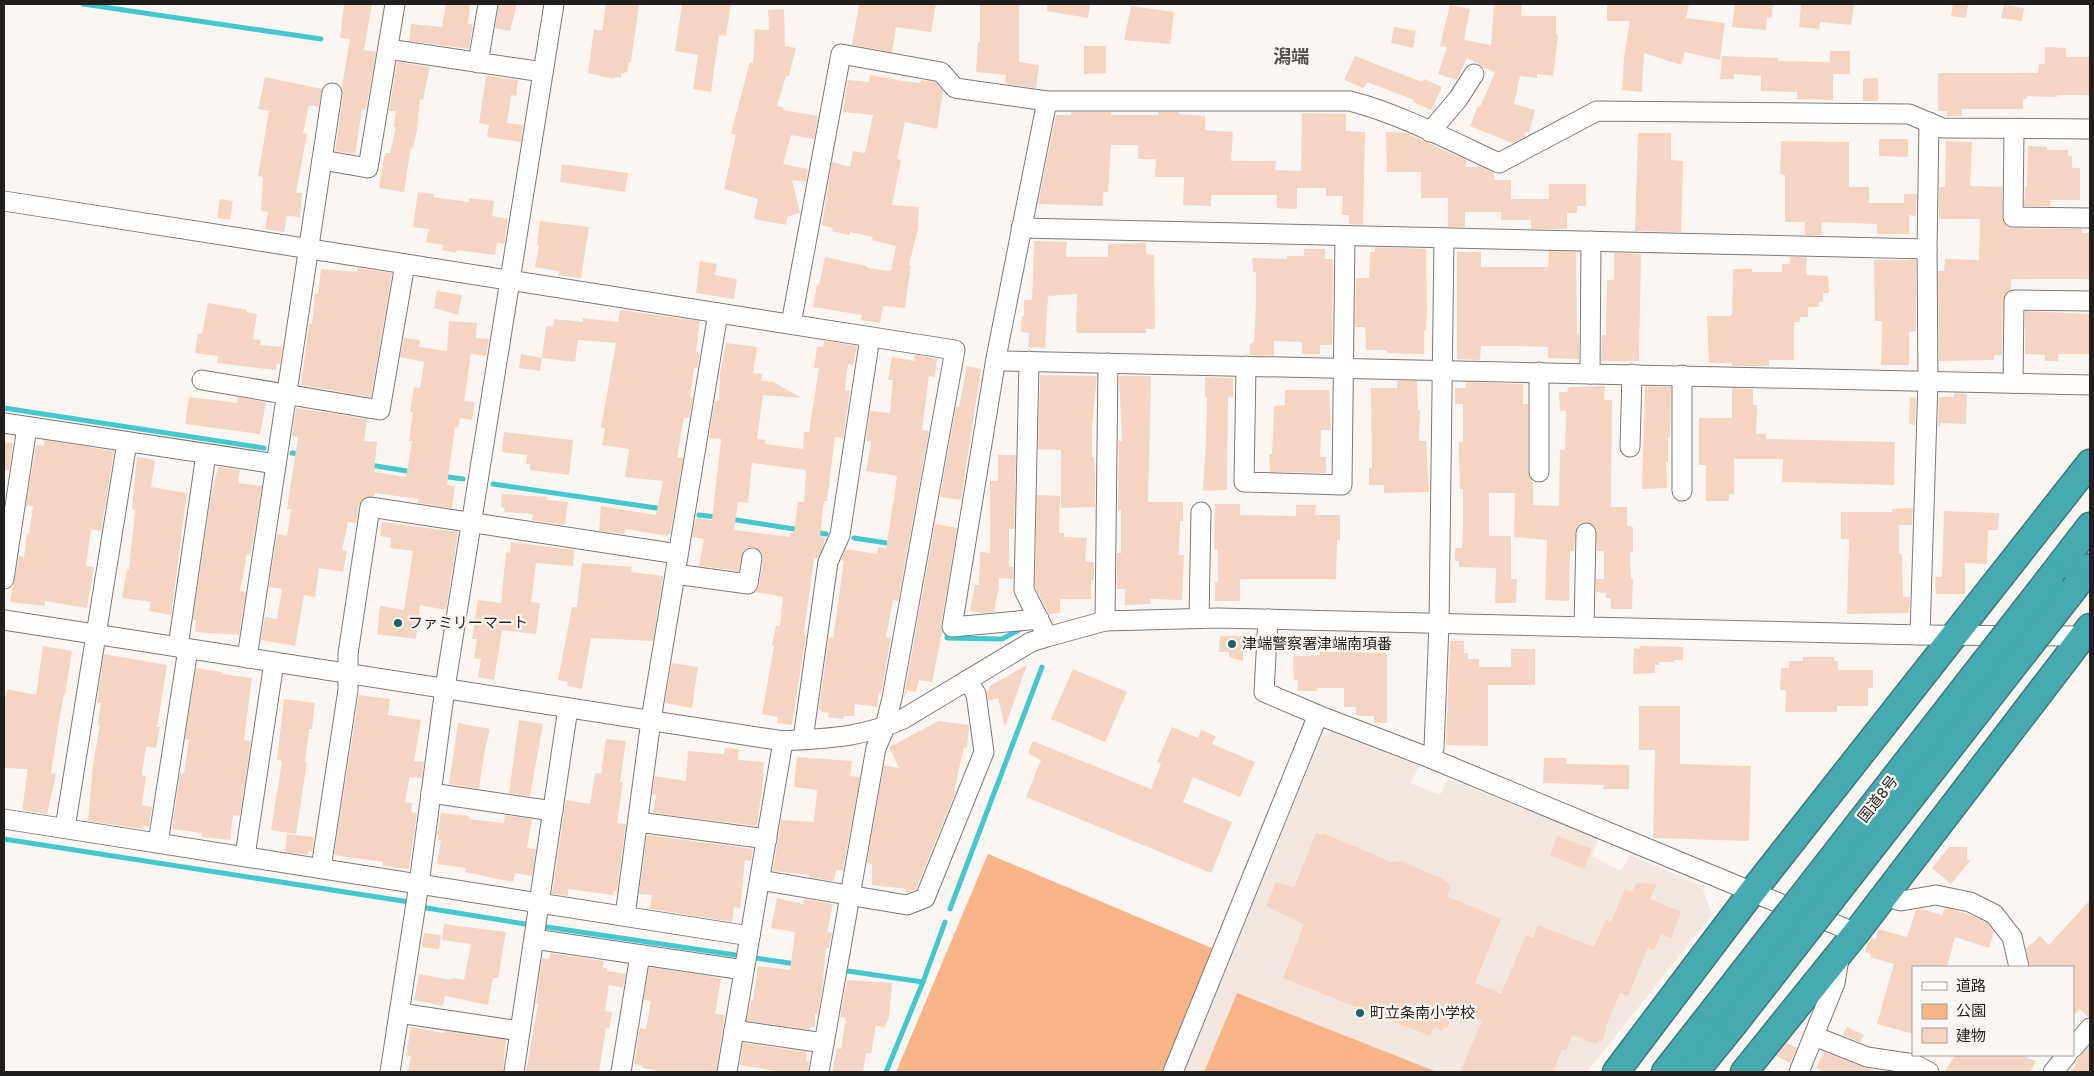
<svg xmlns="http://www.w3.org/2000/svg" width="2094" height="1076" font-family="'Golos Text','Noto Sans JP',sans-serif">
<rect width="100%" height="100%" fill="#fcf6f2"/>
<path fill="#f4e7df" d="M1332 732 1420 766 1410 783 1440 795 1448 779 1599 838 1592 856 1621 871 1630 855 1702 886 1712 915 1587 1072H1184L1322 736Z"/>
<g fill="#f9b487">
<path d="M988 854 1214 949 1164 1072H896Z"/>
<path d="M1237 993 1437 1072H1204Z"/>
</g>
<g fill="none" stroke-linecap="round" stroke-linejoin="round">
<g stroke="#43c8cf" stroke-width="5">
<path d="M83 4 321 39"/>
<path d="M4 408 264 448"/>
<path d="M292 453 302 454"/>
<path d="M370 465 413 472"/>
<path d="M441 476 463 479"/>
<path d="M493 484 663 509"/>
<path d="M699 515 717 517"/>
<path d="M730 519 801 530"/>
<path d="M814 532 826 534"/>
<path d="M854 538 893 544"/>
<path d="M948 628 947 638 1002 639 1019 630"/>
<path d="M4 839 403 901 427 908 531 925"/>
<path d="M950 909 1042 667"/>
<path d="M540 926 796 964"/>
<path d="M841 970 923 982"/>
<path d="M886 1072 923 982 945 922"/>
</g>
</g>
<g fill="#f5d5c1" fill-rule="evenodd">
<path d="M344 4H372L364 50 376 52 366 110 362 109 355 154 335 151 343 95 342 87 350 39 340 38Z"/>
<path d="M446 4H470L468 24H473L469 49 409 41 411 24 442 27Z"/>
<path d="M499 4H517L510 31 495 28Z"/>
<path d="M606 4H639L631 62H629L627 72 621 74V78L614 77V79L588 73 594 29 602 31Z"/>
<path d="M682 4H731L726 36 719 35 711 92 693 89 698 55 675 51Z"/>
<path d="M859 4H936L931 32 896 27 892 52 852 45Z"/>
<path d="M980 4H1019V62L1039 65 1036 88 1005 84 1006 75 976 72 978 42H980Z"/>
<path d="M1047 4H1090L1088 18 1047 11Z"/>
<path d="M1494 4H1522L1521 16H1556V35H1558L1553 76 1537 74V78L1520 76 1514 104 1535 110 1529 133 1526 132 1524 137 1512 143 1470 126 1478 106 1480 107 1495 73 1467 58 1457 80 1438 74 1447 47 1440 46 1450 5 1470 9 1464 40 1491 45Z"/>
<path d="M1607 4H1689L1686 18 1725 23 1720 60 1685 52 1681 65 1644 53 1642 92 1622 90 1624 57 1630 21H1607Z"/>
<path d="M1735 4H1773L1772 17 1767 18 1766 30 1732 27Z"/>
<path d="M1801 4H1854L1851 25 1820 22 1819 29 1799 27Z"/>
<path d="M1953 4H1968L1966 18 1951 16Z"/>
<path d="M2004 5 2024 8 2022 21 2001 18Z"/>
<path d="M1131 6 1174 12 1170 44 1124 40Z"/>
<path d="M784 9 785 46 796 48 789 76H786L777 106 784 108 783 110 818 116 814 139 791 135 783 164 808 169 806 182 792 180 800 213 787 217 786 225 754 219 758 199 724 189 736 135 731 133 750 62 753 63 755 29 769 30 768 10Z"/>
<path d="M1394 27 1416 31 1413 48 1391 43Z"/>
<path d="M1084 46H1106V73L1084 74Z"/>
<path d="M2045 47 2066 48V57H2090V95H2057V97L2027 96V99H2023V109H1962V116H1947V111H1938V73H2038L2039 64H2045Z"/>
<path d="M1830 51H1850V74H1833V100L1797 99V92L1761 91V76L1734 74V79H1720L1722 56 1778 58V61L1830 62Z"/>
<path d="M1355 56 1422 82 1424 79 1442 87 1431 110 1413 102 1414 100 1367 82 1364 88 1344 80Z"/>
<path d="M397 62 430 67 423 100 420 99 417 131 413 148 411 147 404 192 379 188 385 153H390L396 127H394L396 111H389Z"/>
<path d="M870 75 903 81 920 83 921 80 935 82 943 91 937 129 905 122 897 159 901 160 892 205 919 207 918 229 909 265H911L905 308 883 306 880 323 861 320 862 315 813 307 817 284 819 285 825 257 866 266 868 268 891 271 896 246 872 240 873 237 850 232 849 235 832 231 833 228 822 225 832 162 850 167 853 151 865 153 873 115 843 112 848 80 869 82Z"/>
<path d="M486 76 518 80 516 96 511 95 507 123 523 125 521 142 487 137 489 125 479 123Z"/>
<path d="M265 77 322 89 319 107 309 105 303 133 307 134 296 193H302L300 217 287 216 284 232 265 229 268 212 261 211 263 177 258 176 269 111 258 109Z"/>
<path d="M1878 78V101H1863V79Z"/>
<path d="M1071 112H1111V115H1158V112H1179V114L1205 116V130L1233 132 1231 161H1276L1275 170 1301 171 1302 113 1346 114V131L1365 132 1363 225 1349 224V215H1342L1343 196H1326V188H1297V209L1277 208V195H1211V206L1183 205 1184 177H1155L1156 159H1138V145H1111L1108 192H1104L1103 194V206L1038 204 1056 115H1071Z"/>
<path d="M1386 132 1406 133 1466 160V167H1481L1494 173V180H1511V199H1549V184H1586V206H1577V213H1567V229H1531V220H1501V212H1465V227H1448V198H1421V172H1387Z"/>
<path d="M1638 133H1671V160L1683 161 1681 232 1635 231Z"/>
<path d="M1879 139H1908V157L1879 156Z"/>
<path d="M1781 141 1849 142V187H1869V203H1904V194H1917L1916 216 1909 215V234H1877V224L1821 222 1822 235H1805V222H1785V175L1780 174Z"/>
<path d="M1946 141 1972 142 1970 186 2002 187V217L2007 226 2013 228 2082 229V233H2090V279H2011V289L2005 294 2003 300 2002 355H1994V360L1939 361 1938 271H1944L1945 259 1979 260 1980 219H1939V187H1945Z"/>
<path d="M2028 146 2047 147V150H2068V156H2072V168H2080V200H2050V206H2024L2025 187H2027Z"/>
<path d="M562 164 628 173 625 192 560 182Z"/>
<path d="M418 192 434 194 433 197 469 202V198L494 201 492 216 508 219 504 244 497 243 495 255 457 250 456 253 442 250 443 245 426 242 429 229 413 227Z"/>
<path d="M220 199 233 201 230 220 217 218Z"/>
<path d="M540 221 589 227 581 278 558 275 559 271 535 267 539 245H537Z"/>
<path d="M1034 241 1067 242 1066 257H1108V244L1146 243V254L1154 255 1155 326 1154 329H1146V333H1078L1076 331 1077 294 1048 296 1045 348 1028 347 1029 333 1021 332 1022 316H1024V300H1032Z"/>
<path d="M1375 247 1426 249 1427 311 1426 330 1424 331V354L1387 353V350H1366L1365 327H1355L1356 278H1369L1370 252H1375Z"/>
<path d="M1304 249H1325V259H1333L1332 345H1320V354H1302V342L1274 341V356L1250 355V344L1254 342 1256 303V272H1253L1252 258 1287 259V256H1304Z"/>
<path d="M1549 251 1576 252 1577 334H1579V359L1548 358V347L1513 346H1481L1480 360 1457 359V252H1481V267H1548Z"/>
<path d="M1614 253 1641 254 1639 361H1601L1602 335H1606L1607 280H1614Z"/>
<path d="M1790 257H1807L1806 275 1828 276 1829 293H1823V302H1819V307H1808V317H1800V322H1794V360H1769V366H1732V363H1709L1707 316H1730L1732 314 1733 269H1752V272H1782V264H1790Z"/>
<path d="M1874 260H1916V331L1909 332V365H1881L1882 321H1875Z"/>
<path d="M700 261 717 264 715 275 737 279 734 299 696 293Z"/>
<path d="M357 268 392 273 371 397 301 385 309 323 312 324 315 294H318L321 269 357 272Z"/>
<path d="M437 291 462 295 458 315 434 308Z"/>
<path d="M208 303 247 310V312L257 314 253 339 261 340 260 345 282 347 280 364 277 363 276 370 217 363 218 356 195 353 198 334H202Z"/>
<path d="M620 310 700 321 696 352 700 353 697 368H694L690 397 693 398 689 418 684 417 677 458H683L670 534H668L667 536 625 529 624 534 599 531 601 506 656 515 663 481 625 477 629 449 602 445 605 428H601L616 343 578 340 575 362 542 358 546 326H553L554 319 583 322V318L618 322Z"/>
<path d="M2025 311 2090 314V354H2058V361H2045V355L2025 354Z"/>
<path d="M449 321 477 323 476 338 489 339 486 356 471 354 464 401 475 402 472 420 460 418 458 428 455 427 447 485 455 486 452 508 418 503V499L375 493 374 496 365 497 359 505 356 523 348 522 342 550 347 551 343 572 319 568 315 597 304 595 295 646 261 640 265 617 277 619 282 589 269 587 277 534 287 536 291 509H287L298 437 292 436 296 409 297 408 367 419 364 441 377 442 374 472 406 477 412 441H409L413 412H410L414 387 420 388 424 362 400 357 404 338 420 340 419 347 447 351Z"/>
<path d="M824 341 857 346 853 365 848 364 845 390 850 391 843 438 835 437 827 501H824L820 536 824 537V544L818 558H814L804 631V634L806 635 792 725 777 723 778 717 762 714 774 646 772 645 776 626H780L783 597 756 592 759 586 763 560 762 553 754 547H748L744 551 739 571 699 566 704 539 692 537 696 518 712 520 721 439 709 438 715 401H719L720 373 726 343 757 347 753 373 762 374 761 381 773 382 802 398 763 395 757 439 766 440 765 444 803 449 804 432H809L819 368H814L817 346 823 347ZM752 463 806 470 804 502H798L794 533H790V537L734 530 738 502 748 503Z"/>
<path d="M521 354 542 358 540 371 519 368Z"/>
<path d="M915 355 937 359 935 377 929 376 922 430 929 431 898 601 893 600 886 637 891 638 881 693H879L877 707 855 704 854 716H844L843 719 828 717 829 713 821 712V709H819L829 637 833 638 844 561 841 560 846 549 877 554 878 547 886 549 894 498 897 476 866 471 871 444 870 441H866L870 411 890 413 893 380H888L892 357 914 361Z"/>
<path d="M967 366 981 369 961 500 940 497 956 407H959Z"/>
<path d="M1040 375 1097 376 1092 426V457H1094L1095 472V507L1061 508V450L1038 449Z"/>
<path d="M1119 376H1151L1148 502H1183V521H1180L1179 555H1184L1182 600 1150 599V604L1125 605V589H1117V553H1121V510H1118L1119 441H1122Z"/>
<path d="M1205 377 1233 378V398L1228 397 1227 490 1203 491 1206 438 1207 397H1205Z"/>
<path d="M1397 381H1417L1418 410H1420L1419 441H1426L1429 492 1384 493V485H1369V468H1372L1371 388H1397Z"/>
<path d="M1466 382 1523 384V404H1528V472L1533 481V505L1559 506 1560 450H1565L1566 410 1560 411 1559 392H1567L1569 387 1605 386 1604 400H1612L1611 507H1627V526L1633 527V552H1630L1631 579H1633L1632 609H1611V598H1606V593L1596 592V579H1604V551H1597L1596 528 1592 524 1587 522 1580 523 1576 528 1574 551H1570L1569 601 1545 600 1547 540 1514 537 1515 493H1489V536H1511V579H1517L1516 603H1495L1496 568 1459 567V561H1455V548H1462L1463 527V489H1460L1459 458V442H1463V404H1455V388H1466Z"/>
<path d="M1645 386 1671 387 1670 437H1668V462H1666L1667 488 1642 489Z"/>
<path d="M1732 388 1753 389V405H1757L1756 434H1766V439L1895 442 1894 485 1782 482 1783 459H1734V494H1729V501H1706V465H1699V418H1732Z"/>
<path d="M1285 390H1329L1331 430H1321L1320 457H1326V473L1270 472 1269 454H1272L1274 406 1285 405Z"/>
<path d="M1954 393 1967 394 1966 424 1940 423V426H1938L1939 397H1954Z"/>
<path d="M189 397 237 403 238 397 266 402 260 434 185 424Z"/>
<path d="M1910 397 1916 398 1915 425 1909 424Z"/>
<path d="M504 432 573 440 569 475 530 470V464H526L527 455 502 452Z"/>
<path d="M44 440 114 451 101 531 91 529 86 566 94 567 87 608 45 601V606L10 602 19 556 24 557 27 533 29 534 33 506H26L36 445 44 446Z"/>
<path d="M4 442 13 443 9 471 4 470Z"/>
<path d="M998 455H1016L1014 529H1009V567H1013V579L999 578V591H998L994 612 982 613 970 611 975 585H979L980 552 990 553V481H998Z"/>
<path d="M137 457 155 460 151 487 187 493 171 615 149 611 151 602 122 598 127 569 129 570 135 510 132 509Z"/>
<path d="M218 467 240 470 238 483 262 486 251 554H247L240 591 246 592 239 635 195 632 196 620H193L211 496Z"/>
<path d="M502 494 547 497V500L568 502 565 525 532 520 533 514 504 512 505 508 501 507Z"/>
<path d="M1037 495 1060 496 1059 533H1064V537L1087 538 1085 562H1094V580H1091V599H1060V613L1049 614 1035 587Z"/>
<path d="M1215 504H1240V515L1296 516V505H1316L1315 515H1340V540H1337L1336 579H1240V601H1215V582H1218V549H1214Z"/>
<path d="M1913 508 1912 525H1899V554H1902L1903 597H1910L1909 613 1847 614 1849 539H1841V512H1892V509Z"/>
<path d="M1944 511 1999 513 1998 530H1988L1987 564 1965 563V594H1936L1935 577H1942Z"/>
<path d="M382 522 458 532 446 610 420 605 416 639 377 634 380 606 404 610 413 551 390 548 391 538 380 536Z"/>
<path d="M935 524 957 528 941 625 942 632 932 682 919 680 916 692 907 690 905 697H904Z"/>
<path d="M511 542 574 550 573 566 536 563 531 602 540 603 536 634 502 630 494 680 478 677 481 659 474 658 477 639H472L478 600 501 603 506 552 510 553Z"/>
<path d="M582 563 632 567 631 572 663 576 653 641 591 638 582 689 567 686 568 682 558 680 572 607H577Z"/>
<path d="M1220 636H1247V652H1243V661L1229 657V652H1219Z"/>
<path d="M1450 641H1464V653H1468V659H1479V667H1511V649H1535V685H1488V746L1446 745Z"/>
<path d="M1344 642H1361V653H1387V723H1374V716H1356V707H1344V688H1317V691H1298V680H1294L1293 656 1320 655V652H1344Z"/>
<path d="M43 646 72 651 65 694H64L59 721 51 773 56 774 47 814 22 810 28 769 4 768V705L7 689 36 695Z"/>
<path d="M1640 646 1683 647V660H1674V662H1659V665H1655V673L1633 674 1634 648 1640 649Z"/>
<path d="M104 654 167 665 157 727H160L156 748 146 746 142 775 146 776 142 805 152 807 149 827 144 826 143 829 88 821 93 765 100 725H98L101 703H97Z"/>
<path d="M1803 657H1834V661H1838V670H1873V688H1868V706H1837V712H1785L1786 690H1780L1781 668H1789V661H1803Z"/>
<path d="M672 663 698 667 692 708 665 703Z"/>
<path d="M1027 665 1005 727 998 698 988 701 987 692 990 686Z"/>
<path d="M196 668 222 672V674L252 678 244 740 251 741 240 816 233 815 230 840 202 837V833L172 829 180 773 184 774 189 740 185 739Z"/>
<path d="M1073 669 1127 692 1105 742 1051 719Z"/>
<path d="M359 695 390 699 388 715 421 720 414 761 424 762 422 778 410 777 405 802 412 803 411 812 417 813 409 869 383 866V862L334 855Z"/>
<path d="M284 699 315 703 312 729H309L305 762H307L296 834 271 830 282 761 277 760Z"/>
<path d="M1639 706H1680V764L1751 766 1749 841 1653 838 1655 750H1639Z"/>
<path d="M519 720 543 724 530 796 509 793Z"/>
<path d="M939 721 969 725 967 748 964 747 954 791H956L916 889 906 893V889L872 885V864L867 863 884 765 899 768 889 747Z"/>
<path d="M458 723 490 729 484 753 479 789 449 784Z"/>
<path d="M1172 727 1198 738 1201 730 1216 736 1212 744 1255 762 1240 797 1193 777 1183 802 1232 822 1211 873 1026 797 1041 760 1028 753 1033 741 1151 789 1161 764 1157 762Z"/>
<path d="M606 739 626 741 620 782H623L617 823 626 824 617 891H614L613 895 568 889V896L552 894 566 800 590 804 595 773 601 774Z"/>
<path d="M725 748 739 749 738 760 764 762 763 772 764 773 757 826 653 813 656 795 652 794 655 776 686 781 688 751 724 754Z"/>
<path d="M797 757 852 761 850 776 860 777 843 870H836L834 881 809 877V875L773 871 781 820 814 822 817 790 794 787Z"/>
<path d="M1544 758H1566V764L1629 765V789H1603L1604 785 1543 783Z"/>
<path d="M441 813 469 816V819L504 823 505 815 532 819 527 848 536 849 532 876 515 873 513 882 465 872 466 868 437 864 441 841 438 840 439 835H437Z"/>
<path d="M1316 833 1322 835 1323 833 1391 862 1401 861 1441 878 1448 883 1450 888 1447 896 1501 919 1475 983 1501 994 1526 935 1533 938 1538 925 1594 947 1606 920 1611 922 1625 889 1633 892 1636 883 1657 884 1650 899 1681 912 1671 938 1661 934 1654 950 1648 948 1628 996 1620 993 1605 1028H1607L1602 1041 1598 1040 1596 1044 1572 1035 1566 1050 1562 1049 1553 1072H1460L1482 1021 1454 1010 1447 1028 1444 1027 1442 1031 1434 1027 1430 1036 1283 978 1304 924 1266 906 1276 882 1294 888Z"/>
<path d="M287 834 314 837 312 852 308 851V855L285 852Z"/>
<path d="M647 835 753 849 751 861 745 860 740 908 734 907 732 922 650 909 652 895 639 894Z"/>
<path d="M1557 836 1592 849 1584 869 1550 855Z"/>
<path d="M1949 847H1967V859L1970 861 1951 884 1932 868Z"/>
<path d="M777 898 803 904 804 899 833 904 827 932 832 933 829 948H826L823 978H824L818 1014H815V1027H810V1030L747 1021 751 1000H753L758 966 790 970 795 932 771 928Z"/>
<path d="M2090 900V1017H2088L2080 1009 2073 1016V967H2030L2026 949 2040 936 2049 945Z"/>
<path d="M1945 908 1968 914 1987 923 1994 932 1989 948 1955 937 1947 967H1913V1034L1877 1024 1894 964 1870 957 1871 954 1865 952 1867 943 1871 938 1876 939 1878 929 1907 937 1916 910 1922 909 1942 915Z"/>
<path d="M444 924 506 932 498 978H493L488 1005 445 996 443 1006 414 1000 419 974 451 980 452 978 464 980 471 944 442 940Z"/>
<path d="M424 933 441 935 439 949 422 947Z"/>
<path d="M550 953 604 961 603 968H607V971L626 974 623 988 609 985 605 1011 612 1012 609 1029 606 1028 599 1072H526L538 1004 536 1003 542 958 549 959Z"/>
<path d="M649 967 721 978 715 1014 725 1015 716 1072H654L655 1070 642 1068 643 1066 634 1064 640 1028 646 1029 651 1001 644 1000Z"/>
<path d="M847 980 892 983 889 1018 884 1028 876 1025 871 1054 866 1053 863 1072H832L837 1048 841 1049 846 1018 840 1017Z"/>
<path d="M411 1027 444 1033 445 1031 506 1040 503 1072H408L411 1056 406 1055Z"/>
<path d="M1847 1027 1864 1035 1860 1042 1843 1035Z"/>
<path d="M743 1043 807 1052 806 1061H809L808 1072H781L740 1065Z"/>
<path d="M1787 1043 1797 1048 1790 1063 1776 1056Z"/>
<path d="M2090 1045V1072H2070L2078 1062 2076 1061 2078 1058Z"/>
<path d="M1824 1052 1863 1067 1879 1072H1825L1816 1068Z"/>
<path d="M1955 1055H2021L2036 1061 2030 1072H1945Z"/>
</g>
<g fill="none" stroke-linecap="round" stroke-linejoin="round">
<defs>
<g id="minor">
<path d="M388 49 543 72"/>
<path d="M478 63 488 4"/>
<path d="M2014 129 2013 217 2090 218"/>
<path d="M1430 132 1458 99 1474 74"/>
<path d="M322 160 368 168 395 4"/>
<path d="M4 201 955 350 892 698 885 727 876 748 819 1072"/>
<path d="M1021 228 1927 249"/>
<path d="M791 324 841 54 941 72 955 88 1047 101H1350C1400 114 1451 141 1499 163L1597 111 1909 114 1942 128 2090 129"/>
<path d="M1005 361 2090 385"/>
<path d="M1029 361 1024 590 1043 628"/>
<path d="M1246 366 1244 482 1342 485 1345 236"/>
<path d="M1539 372V472"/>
<path d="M1590 374 1591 241"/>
<path d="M202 380 380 410 405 264"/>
<path d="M2013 383 2014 300 2090 301"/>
<path d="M4 423 276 464"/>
<path d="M1630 447 1632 374"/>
<path d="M1682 491V375"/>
<path d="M675 574 748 584 752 558"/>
<path d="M4 579 27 427"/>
<path d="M1199 618 1201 512"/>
<path d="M1039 619 952 627 996 358 1047 101"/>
<path d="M1268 619 1264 692 1318 715 1430 758 1779 903"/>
<path d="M4 620 783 741C828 738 861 738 903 719L1031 642 1047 637 1105 621 1217 618 1920 635 2090 636"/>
<path d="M1105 621 1108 363"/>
<path d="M1584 627 1586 533"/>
<path d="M1920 635 1928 381 1927 249 1929 122"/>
<path d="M178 647 206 454"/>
<path d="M247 658 332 93"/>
<path d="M803 739 828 562 840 535 870 337"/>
<path d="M1430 758 1434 748 1439 624 1444 238"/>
<path d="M431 793 553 811"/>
<path d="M4 819 750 936"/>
<path d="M638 822 767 839"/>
<path d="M65 828 127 442"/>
<path d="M158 843 188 649"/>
<path d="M245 856 274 662"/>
<path d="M321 868 348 690V654L370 507 678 554"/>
<path d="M760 880 907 905 925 898 984 752 976 694 967 680"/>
<path d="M1884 896 1901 901 1936 895 1970 902 1994 914 2012 937 2019 967"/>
<path d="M625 916 651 720 718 313"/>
<path d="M1827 921 1856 933"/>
<path d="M534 939 744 970"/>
<path d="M399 1013 520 1031"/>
<path d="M734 1030 824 1043"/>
<path d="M1814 1036 1867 1057 1914 1064 1929 1072"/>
<path d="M2073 1048 2090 1028"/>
<path d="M390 1072 419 884 445 688 554 4"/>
<path d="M514 1072 568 708"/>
<path d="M621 1072 640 955"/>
<path d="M727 1072 783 741"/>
<path d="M1173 1072 1318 715"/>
<path d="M1799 1072 1835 983 1840 953"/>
<path d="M2053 1072 2067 1055"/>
</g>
<g id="highway">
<path d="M2050 578 2090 526"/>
<path d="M2076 586 2090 567"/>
<path d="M1616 1072 1752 892 2090 463"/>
<path d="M1665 1072 1713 1011"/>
<path d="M1695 1072 1734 1024"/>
<path d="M1744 1072 1856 933 2090 627"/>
</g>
</defs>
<use href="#minor" stroke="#7f7976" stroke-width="21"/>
<use href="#highway" stroke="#39797d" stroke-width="29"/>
<use href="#minor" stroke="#fff" stroke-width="19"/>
<use href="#highway" stroke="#46aab0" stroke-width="26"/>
<defs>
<g id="highway-bridge">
<path d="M1713 1011 2050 578"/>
<path d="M1734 1024 2076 586"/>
</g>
</defs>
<use href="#highway-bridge" stroke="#39797d" stroke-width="29" stroke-linecap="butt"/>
<use href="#highway-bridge" stroke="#46aab0" stroke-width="26"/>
</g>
<g fill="#166569" stroke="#fcf6f2" stroke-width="2">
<circle cx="398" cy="623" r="5"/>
<circle cx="1232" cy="644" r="5"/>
<circle cx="1360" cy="1013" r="5"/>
</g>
<g text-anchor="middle" stroke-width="4.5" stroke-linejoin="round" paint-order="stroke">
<g font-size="15" fill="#211f1e" stroke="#fcf6f2" text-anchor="start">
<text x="408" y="628">ファミリーマート</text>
<text x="1242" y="649">津端警察署津端南項番</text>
<text x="1370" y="1018">町立条南小学校</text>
</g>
<g font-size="15" fill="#211f1e" stroke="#fcf6f2">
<text transform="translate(1878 799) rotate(-52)" y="5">国道8号</text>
</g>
<g font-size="18" font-weight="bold" fill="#524d4a" stroke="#fcf6f2">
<text x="1291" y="63">潟端</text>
</g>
</g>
<rect width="2094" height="1076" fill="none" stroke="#211f1e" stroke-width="10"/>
<rect x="1912" y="966" width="162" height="90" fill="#fcf6f2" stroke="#a4a09d"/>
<rect x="1922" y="982" width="25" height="8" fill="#ffffff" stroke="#a4a09d"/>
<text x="1956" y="991" font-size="15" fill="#211f1e">道路</text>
<rect x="1922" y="1004" width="25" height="15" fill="#f9b487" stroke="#a4a09d"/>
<text x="1956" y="1016" font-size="15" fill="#211f1e">公園</text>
<rect x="1922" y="1028" width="25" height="15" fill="#f5d5c1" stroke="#a4a09d"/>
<text x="1956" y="1041" font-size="15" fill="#211f1e">建物</text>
</svg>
